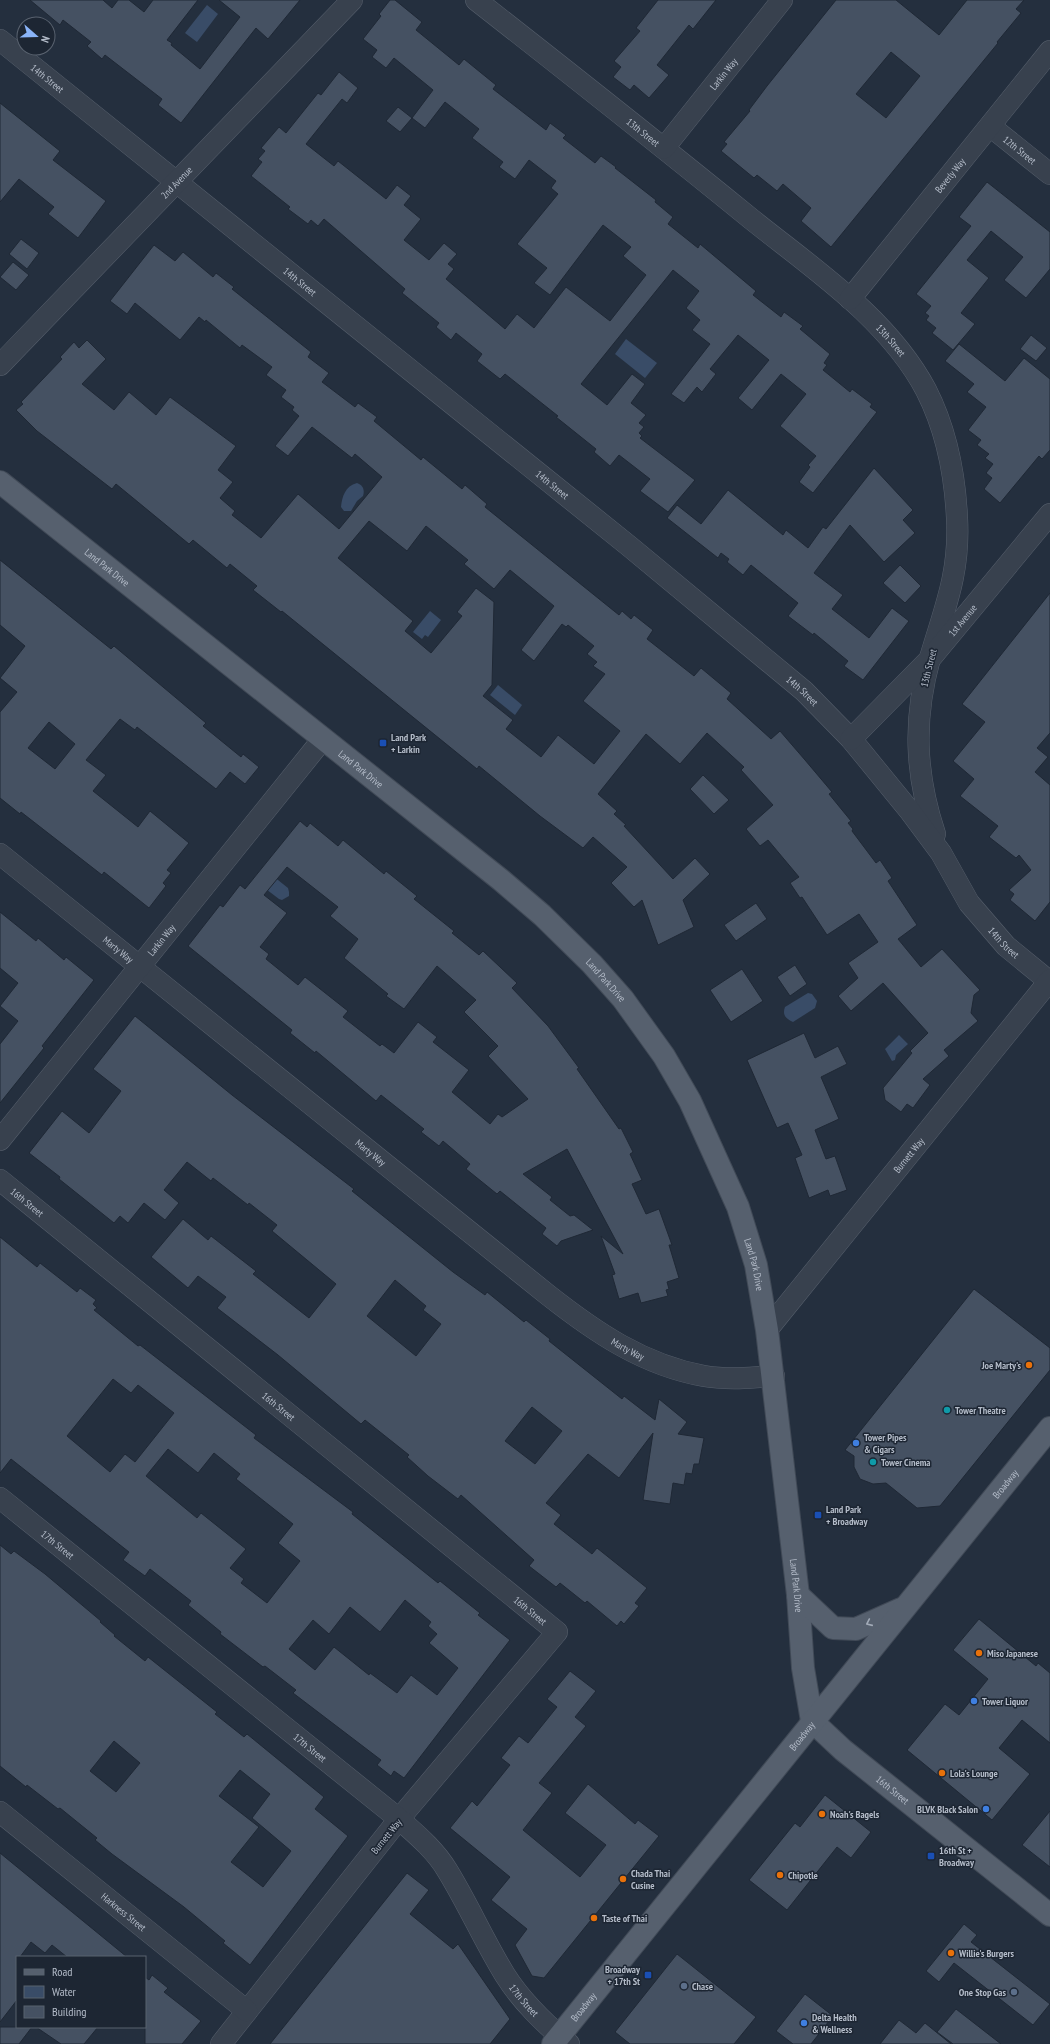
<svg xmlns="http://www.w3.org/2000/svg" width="1050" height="2044" font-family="'PT Sans Narrow',sans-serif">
<rect width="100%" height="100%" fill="#242f3e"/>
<g fill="#394c67">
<path d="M207 5 218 14 197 42 185 33Z"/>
<path d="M626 339 657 363 645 378 615 354Z"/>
<path d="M357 483C363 485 365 490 363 496L357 501 351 511H344L341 507C342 497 345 486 357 483Z"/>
<path d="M430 611 441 620 428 637 425 635 422 639 413 632Z"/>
<path d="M498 685 522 705 515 715 490 695Z"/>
<path d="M268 872 288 888 289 892V896L282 900 279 899 258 883Z"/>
<path d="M808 993 812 994 817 1001 815 1008 793 1022C786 1019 782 1015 785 1007Z"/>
<path d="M899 1035 908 1044 896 1055 895 1060 892 1061 885 1049Z"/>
</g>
<g fill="#455162" stroke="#1f2835" fill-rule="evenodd">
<path d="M30 0H103L112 8 118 0H129L144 12 153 0H198L167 40 172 43 171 45 200 69 240 17 219 0H300L268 39 256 28 181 123 158 105 162 99 105 55 102 59 87 46 91 42 63 20 60 25Z"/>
<path d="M390 0H395L422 22 416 30 459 65 464 59 496 85 493 89 546 130 550 123 566 135 563 138 595 163 601 156 616 167 615 168 656 200 655 202 673 217 668 224 698 248 700 244 756 291 753 295 781 317 784 312 803 326 800 329 830 354 824 363 827 365 823 370 850 392 852 389 872 404 870 407 877 412 813 493 799 482 810 467 808 465 816 456 780 426 806 394 781 374 752 410 738 398 769 360 738 335 710 369 716 374 702 392 697 387 684 403 671 394 710 344 692 330 700 320 686 308 699 291 673 270 581 384 607 405 632 374 645 384 631 403 646 415 639 423 644 427 639 433 642 436 640 438 695 480 668 512 640 491 650 479 619 455 610 466 594 452 596 449 556 417 558 416 505 374 500 379 477 361 482 354 456 333 451 340 436 327 439 323 402 293 405 289 324 219 318 226 311 220 308 224 288 209 290 207 251 176 262 162 258 159 265 151 261 148 279 127 286 133 318 93 321 95 339 72 358 88 347 103 342 99 306 144 334 166 338 161 386 199 397 185 411 196 404 205 421 219 404 240 429 260 444 243 457 254 448 264 454 269 446 279 505 329 517 314 534 328 566 287 610 321 646 275 623 256 631 247 603 225 550 295 534 283 547 268 517 244 558 194 551 188 556 181 529 160 515 179 499 167 503 162 472 138 479 129 445 102 425 128 412 118 433 90 394 58 386 68 372 57 377 50 363 39 381 16 379 14Z"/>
<path d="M658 0H716L693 29 689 25 657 65 669 75 649 98 634 85 630 90 613 77 621 67 614 61 640 31 636 28Z"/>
<path d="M836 0H896L939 35 967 0H1024L1016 9 1021 13 997 42 998 43 831 247 801 221 811 208 783 184 777 191 757 175 754 178 721 151 727 144 724 142 750 111 749 110 767 86ZM891 52 920 76 886 118 856 94Z"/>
<path d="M0 103 60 151 53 160 106 201 78 238 48 214 54 207 19 179 0 202Z"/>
<path d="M398 107 412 118 400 132 386 121Z"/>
<path d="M987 182 1050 232V269L1026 298 1004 280 1023 257 991 231 967 260 989 278 961 313 975 324 953 350 932 333 936 328 926 320 929 316 925 313 931 306 916 294 971 226 959 217Z"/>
<path d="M21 239 39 253 27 269 9 254Z"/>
<path d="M154 245 175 261 183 252 213 277 216 273 234 287 232 289 311 352 308 357 329 373 322 382 355 407 358 403 377 417 374 421 421 460 423 457 462 489 465 485 487 504 485 507 619 615 622 611 631 619 634 615 653 630 647 639 694 676 701 668 731 693 727 699 771 739 780 731 805 760 832 792 829 794 851 821 848 823 853 829 852 831 876 863 880 860 892 878 888 881 917 925 898 939 921 967 942 949 980 990 974 995 971 1013 978 1021 944 1050 949 1056 923 1079 930 1085 913 1108 907 1104 901 1112 885 1100 883 1088 912 1053 910 1051 928 1033 883 983 851 1011 838 996 858 978 848 963 878 942 859 914 827 935 802 897 800 898 790 883 799 877 768 840 760 846 746 829 773 805 741 770 744 767 707 733 680 764 646 734 598 794 617 811 614 814 626 825 624 826 673 879 695 858 710 874 683 900 694 927 658 945 642 900 634 907 611 883 627 867 593 837 583 848 540 816 479 766 477 769 282 611 281 612 253 590 257 586 230 564 227 568 193 540 189 544 116 484 112 489 37 431 16 410 23 404 21 402 62 359 60 357 74 342 79 348 87 340 106 359 82 384 114 410 129 392 156 415 170 397 236 446 218 470 233 482 220 498 235 511 232 515 261 538 298 494 339 529 382 477 355 454 352 458 312 427 288 456 275 446 299 416 292 410 294 407 281 397 286 390 266 375 272 367 242 345 240 348 206 320 205 322 199 317 180 340 135 303 127 314 110 301ZM369 521 407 551 426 526 468 560 464 564 494 589 510 570 554 606 521 650 534 661 562 624 566 627 568 625 594 646 587 654 597 662 593 666 605 674 583 701 620 731 594 764 558 735 541 757 506 729 513 720 483 696 492 685 494 602 476 588 457 612 462 616 431 653 405 631 413 621 338 558Z"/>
<path d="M13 262 29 275 16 290 0 277Z"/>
<path d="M1031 335 1047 348 1036 361 1020 349Z"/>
<path d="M959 344 1005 381 1024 358 1050 379V450L1042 459 1039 456 1000 503 984 489 992 478 986 473 993 464 985 458 989 454 977 445 981 440 968 430 986 407 967 392 974 384 945 361Z"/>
<path d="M874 468 913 510 903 520 915 533 884 562 850 525 814 573 843 595 832 609 869 638 892 608 909 621 863 680 844 666 848 661 814 633 813 635 788 616 798 603 751 565 743 575 727 562 729 559 721 553 718 558 667 518 677 505 701 524 728 490 783 535 786 530 808 548 823 527 826 529Z"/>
<path d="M0 560 111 649 114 646 206 723 203 726 241 757 243 754 259 767 245 784 230 772 216 789 137 727 135 730 120 719 86 760 106 775 93 791 138 827 150 811 189 843 167 870 171 873 163 883 166 886 149 908 104 872 102 875 21 812 20 814 0 798V712L17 692 0 678 25 646 0 625ZM49 722 75 744 55 769 28 748Z"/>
<path d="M900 565 921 586 905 603 883 583Z"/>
<path d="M1050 593V733L1037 748 1048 757 1035 772 1050 785V902L1035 921 1010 900 1014 894 1009 890 1031 870 1019 855 1016 858 989 837 998 826 960 796 974 779 953 761 985 722 962 704Z"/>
<path d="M703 775 729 800 714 814 690 789Z"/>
<path d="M300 821 307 827 310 823 338 846 343 840 384 874 386 871 417 896 414 899 454 931 452 933 479 955 483 951 517 983 512 988 548 1026 579 1068 577 1069 619 1129 621 1128 633 1152 630 1154 642 1180 632 1184 646 1214 659 1209 672 1245H669L679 1278 667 1282 669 1289 666 1290 668 1296 641 1303 638 1293 619 1299 612 1275 615 1274 601 1236 623 1254 567 1149 523 1174 552 1197 550 1200 570 1216 574 1215 593 1230 561 1241 557 1246 542 1234 546 1228 500 1191 497 1194 466 1169 470 1164 443 1141 439 1146 421 1132 424 1129 381 1095 376 1101 316 1051 315 1053 290 1033 292 1030 188 946 220 905 223 907 240 885 245 889ZM287 867 338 907 330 916 358 939 344 958 388 994 386 996 404 1009 437 966 476 1000 464 1012 498 1046 488 1056 528 1099 502 1117 498 1114 490 1124 452 1092 469 1070 433 1042 437 1037 418 1022 394 1053 382 1044 380 1046 343 1017 348 1011 305 977 298 985 266 959 269 954 260 947 287 913 264 895Z"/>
<path d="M756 903 767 919 736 941 724 925Z"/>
<path d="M0 912 36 941 38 938 64 960 66 957 94 980 42 1046 44 1048 0 1103V1044L18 1021 0 1006 18 983 0 968Z"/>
<path d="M795 965 807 984 790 996 777 977Z"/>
<path d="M742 969 763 1001 731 1022 710 990Z"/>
<path d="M135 1016 232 1095 354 1189 352 1191 453 1272 485 1295 487 1292 524 1322 526 1320 550 1339 549 1341 622 1399 624 1396 655 1420 659 1399 687 1422 678 1434 704 1438 699 1464H694L692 1474 686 1473 684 1485 673 1483 670 1504 643 1500 653 1433 619 1478 588 1454 546 1503 561 1515 554 1524 592 1554 597 1548 647 1588 635 1603 639 1606 624 1624 621 1621 617 1626 587 1601 585 1603 560 1583 556 1587 529 1566 534 1560 461 1495 458 1499 428 1476 407 1457 409 1455 365 1420 361 1424 278 1355 217 1308 226 1297 198 1276 188 1288 151 1257 183 1219 208 1240 211 1236 256 1271 253 1274 309 1318 336 1284 272 1231 277 1225 249 1203 248 1205 213 1178 211 1181 187 1162 164 1190 179 1203 165 1220 144 1203 128 1223 120 1216 114 1223 59 1179 60 1177 29 1153 62 1111 89 1133 121 1091 93 1069ZM395 1280 426 1306 423 1310 441 1324 416 1356 367 1316ZM532 1407 562 1431 535 1464 505 1441Z"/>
<path d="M804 1033 815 1058 838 1046 847 1064 821 1077 839 1119 815 1130 826 1159 835 1156 847 1190 830 1196 828 1190 809 1198 795 1158 802 1155 788 1123 777 1128 747 1060Z"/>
<path d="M0 1237 37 1267 40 1263 77 1292 80 1288 96 1300 93 1304 97 1308 94 1310 138 1346 140 1345 256 1435 254 1438 353 1512 352 1514 438 1583 440 1581 480 1613 478 1615 510 1640 404 1778 394 1771 391 1776 377 1765 381 1760 293 1693 296 1690 265 1666 263 1667 220 1634 221 1632 188 1605 191 1601 150 1569 145 1576 123 1560 129 1552 11 1459 0 1473ZM113 1379 131 1393 138 1385 174 1413 135 1462 125 1454 110 1472 67 1436ZM168 1449 198 1473 214 1453 240 1474 236 1479 293 1524 278 1543 300 1561 267 1603 241 1583 244 1579 230 1568 246 1549 201 1513 197 1518 146 1476ZM405 1600 431 1622 428 1626 437 1634 429 1643 458 1668 437 1695 411 1675 397 1693 370 1673 369 1675 334 1647 315 1670 289 1649 313 1620 329 1634 350 1607 380 1632Z"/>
<path d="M974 1289 1050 1348V1370L940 1506 917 1508 886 1483 873 1484 860 1479 854 1467V1456L845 1450Z"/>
<path d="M0 1545 11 1554 14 1551 45 1574 101 1621 100 1622 115 1635 114 1636 145 1661 148 1657 217 1712 215 1714 244 1737 247 1734 324 1797 315 1809 348 1836 250 1965 223 1943 225 1941 184 1907 112 1854 95 1840 97 1838 60 1808 58 1809 27 1785 26 1787 0 1766ZM114 1741 140 1763 116 1792 90 1771ZM240 1770 270 1794 252 1818 291 1851 263 1887 231 1862 259 1827 219 1796Z"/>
<path d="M979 1619 1036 1666 1038 1663 1050 1673V1743L1022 1720 999 1748 1030 1774 992 1820 907 1750 945 1704 959 1715 988 1679 953 1650Z"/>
<path d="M570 1671 596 1691 575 1717 586 1726 539 1783 552 1793 523 1830 580 1877 606 1845 565 1813 588 1784 635 1824 638 1820 659 1836 544 1978 532 1976 515 1945 527 1929 491 1900 510 1877 450 1828 472 1801 477 1806 510 1765 501 1758 519 1736 528 1743 557 1707 547 1699Z"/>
<path d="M825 1795 871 1832 851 1858 837 1847 787 1910 749 1880 795 1823 800 1827Z"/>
<path d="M1050 1811V1867L1022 1845Z"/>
<path d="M0 1853 127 1957H67L52 1945 45 1953 31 1942 20 1957H17V2000L0 2022Z"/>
<path d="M407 1873 429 1890 410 1914 453 1949 458 1944 510 2019 490 2044H270Z"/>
<path d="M964 1924 977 1935 971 1942 1050 2004 1033 2025 954 1963 939 1982 926 1971Z"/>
<path d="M677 1954 756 2017 734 2044H630L615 2032Z"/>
<path d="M152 1975 168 1988 164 1992 201 2021 182 2044H145V1977L149 1980Z"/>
<path d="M805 1994 833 2016 811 2044H793L776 2031Z"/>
<path d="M956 2009 1001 2044H953L937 2032Z"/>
<path d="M899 2020 916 2033 925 2023 951 2044H880Z"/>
<path d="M0 2027H32L19 2044H0Z"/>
<path d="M36 2027H98L84 2044H61Z"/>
</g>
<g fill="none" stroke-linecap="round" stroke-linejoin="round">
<defs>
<g id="minor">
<path id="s1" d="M476 0C568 72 659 144 750 218 812 268 888 318 926 390 946 429 955 476 957 518 960 573 945 607 930 658 913 719 915 774 935 834"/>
<path id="s2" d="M0 40 629 546 804 691 851 739 909 810 941 853 969 903 1006 946 1050 982"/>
<path id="s3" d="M990 126 1050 174"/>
<path id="s4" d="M664 148 782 0"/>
<path id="s5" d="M850 299 1050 51"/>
<path id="s6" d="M0 365 352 0"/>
<path id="s7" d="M851 739 930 659 1050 514"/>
<path id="s8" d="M0 854 548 1295C595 1332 643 1365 704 1376 727 1380 751 1378 774 1376"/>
<path id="s9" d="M0 1140 322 740"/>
<path id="s10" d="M0 1180 557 1632 399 1819 221 2044"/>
<path id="s11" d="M767 1330 1050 980"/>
<path id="s12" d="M0 1498 399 1819C417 1835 435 1850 447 1870 468 1904 484 1941 505 1975 522 2002 544 2023 569 2044"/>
<path id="s13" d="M0 1812 247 2011"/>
</g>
<g id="major">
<path id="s14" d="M0 482 501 880 542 915 592 964 623 999 664 1056 690 1101 738 1207 756 1265 767 1330 798 1595 803 1668 812 1721"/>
<path d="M798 1595 833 1628 856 1629 901 1609"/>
<path id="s15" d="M812 1721 843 1750 1050 1915"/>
<path id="s16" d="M553 2044 1050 1428"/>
</g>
</defs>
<use href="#minor" stroke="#565f6c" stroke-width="22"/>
<use href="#major" stroke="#414a57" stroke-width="24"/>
<use href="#minor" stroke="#38414e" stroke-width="21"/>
<use href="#major" stroke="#56606e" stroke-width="22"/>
</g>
<defs><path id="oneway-chevron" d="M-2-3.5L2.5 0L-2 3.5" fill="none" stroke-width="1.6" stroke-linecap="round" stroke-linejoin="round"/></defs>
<use stroke="#a1aab7" href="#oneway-chevron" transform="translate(869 1623) rotate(156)"/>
<g fill="#1a4fb4" stroke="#1d2633" stroke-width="1.5">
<rect x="379" y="739" width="8" height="8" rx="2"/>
<rect x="814" y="1511" width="8" height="8" rx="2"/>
<rect x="927" y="1852" width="8" height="8" rx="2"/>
<rect x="644" y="1971" width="8" height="8" rx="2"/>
</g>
<g fill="#e8710a" stroke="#1d2633" stroke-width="1.5">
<circle cx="1029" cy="1365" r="4"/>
<circle cx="979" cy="1653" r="4"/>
<circle cx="942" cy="1773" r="4"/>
<circle cx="822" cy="1814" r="4"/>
<circle cx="780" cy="1875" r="4"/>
<circle cx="623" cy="1879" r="4"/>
<circle cx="594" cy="1918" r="4"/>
<circle cx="951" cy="1953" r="4"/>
</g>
<g fill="#0f9aa8" stroke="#1d2633" stroke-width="1.5">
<circle cx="947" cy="1410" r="4"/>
<circle cx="873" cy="1462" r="4"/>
</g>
<g fill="#3f7fe0" stroke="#1d2633" stroke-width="1.5">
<circle cx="856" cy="1443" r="4"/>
<circle cx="974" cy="1701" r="4"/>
<circle cx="986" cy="1809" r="4"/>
<circle cx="804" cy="2023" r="4"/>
</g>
<g fill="#5c6f8a" stroke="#1d2633" stroke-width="1.5">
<circle cx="684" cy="1986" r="4"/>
<circle cx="1014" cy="1992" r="4"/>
</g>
<g text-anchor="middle" stroke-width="3" stroke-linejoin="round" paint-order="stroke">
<g font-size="10" fill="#b4bcc9" stroke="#1d2633">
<text dy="4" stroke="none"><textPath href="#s4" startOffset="95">Larkin Way</textPath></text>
<text dy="4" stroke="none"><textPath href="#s2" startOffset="61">14th Street</textPath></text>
<text dy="4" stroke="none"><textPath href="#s1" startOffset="213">13th Street</textPath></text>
<text dy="4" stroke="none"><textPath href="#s3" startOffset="38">12th Street</textPath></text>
<text dy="4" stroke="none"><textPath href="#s5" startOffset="159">Beverly Way</textPath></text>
<text dy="4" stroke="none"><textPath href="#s6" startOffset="254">2nd Avenue</textPath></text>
<text dy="4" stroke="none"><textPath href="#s2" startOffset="385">14th Street</textPath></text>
<text dy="4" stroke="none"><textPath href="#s1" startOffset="537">13th Street</textPath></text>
<text dy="4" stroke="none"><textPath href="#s2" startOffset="709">14th Street</textPath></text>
<text dy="4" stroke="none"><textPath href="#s14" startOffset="137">Land Park Drive</textPath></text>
<text dy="4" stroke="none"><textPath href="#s7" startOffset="163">1st Avenue</textPath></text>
<text transform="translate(928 668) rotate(-76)" y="4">13th Street</text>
<text dy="4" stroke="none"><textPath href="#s2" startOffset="1033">14th Street</textPath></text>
<text dy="4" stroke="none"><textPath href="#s14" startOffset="461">Land Park Drive</textPath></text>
<text dy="4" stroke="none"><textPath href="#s9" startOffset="257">Larkin Way</textPath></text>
<text dy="4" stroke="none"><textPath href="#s2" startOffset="1357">14th Street</textPath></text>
<text dy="4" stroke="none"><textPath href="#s8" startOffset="152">Marty Way</textPath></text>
<text dy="4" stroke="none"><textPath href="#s14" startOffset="785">Land Park Drive</textPath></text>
<text dy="4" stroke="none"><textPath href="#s8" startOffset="476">Marty Way</textPath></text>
<text dy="4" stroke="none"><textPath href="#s11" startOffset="225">Burnett Way</textPath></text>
<text dy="4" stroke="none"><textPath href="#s10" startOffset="35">16th Street</textPath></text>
<text dy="4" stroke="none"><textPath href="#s14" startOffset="1109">Land Park Drive</textPath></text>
<text dy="4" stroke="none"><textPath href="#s8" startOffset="800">Marty Way</textPath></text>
<text dy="4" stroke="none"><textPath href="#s10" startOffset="359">16th Street</textPath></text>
<text dy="4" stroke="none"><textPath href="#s16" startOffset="720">Broadway</textPath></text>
<text dy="4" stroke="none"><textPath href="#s12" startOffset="74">17th Street</textPath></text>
<text dy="4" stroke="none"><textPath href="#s14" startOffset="1433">Land Park Drive</textPath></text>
<text dy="4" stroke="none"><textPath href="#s10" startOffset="683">16th Street</textPath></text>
<text dy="4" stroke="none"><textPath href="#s16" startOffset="396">Broadway</textPath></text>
<text dy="4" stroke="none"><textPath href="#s12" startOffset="398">17th Street</textPath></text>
<text dy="4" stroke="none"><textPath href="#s15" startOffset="106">16th Street</textPath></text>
<text transform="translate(386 1836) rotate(-51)" y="4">Burnett Way</text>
<text dy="4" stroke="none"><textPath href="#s13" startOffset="159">Harkness Street</textPath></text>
<text dy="4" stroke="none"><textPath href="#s12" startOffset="734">17th Street</textPath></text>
<text dy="4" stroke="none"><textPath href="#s16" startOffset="48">Broadway</textPath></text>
</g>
<g font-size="10" font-weight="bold" fill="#b4bcc9" stroke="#1d2633" text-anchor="start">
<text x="391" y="741">Land Park<tspan x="391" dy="12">+ Larkin</tspan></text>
<text x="1021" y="1369" text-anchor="end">Joe Marty's</text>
<text x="955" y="1414">Tower Theatre</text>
<text x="864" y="1441">Tower Pipes<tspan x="864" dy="12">&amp; Cigars</tspan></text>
<text x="881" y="1466">Tower Cinema</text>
<text x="826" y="1513">Land Park<tspan x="826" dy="12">+ Broadway</tspan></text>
<text x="987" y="1657">Miso Japanese</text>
<text x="982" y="1705">Tower Liquor</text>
<text x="950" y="1777">Lola's Lounge</text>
<text x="978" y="1813" text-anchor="end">BLVK Black Salon</text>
<text x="830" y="1818">Noah's Bagels</text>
<text x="939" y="1854">16th St +<tspan x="939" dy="12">Broadway</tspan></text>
<text x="631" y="1877">Chada Thai<tspan x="631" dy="12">Cusine</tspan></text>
<text x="788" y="1879">Chipotle</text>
<text x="602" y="1922">Taste of Thai</text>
<text x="959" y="1957">Willie's Burgers</text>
<text x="640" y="1973" text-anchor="end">Broadway<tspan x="640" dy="12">+ 17th St</tspan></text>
<text x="692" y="1990">Chase</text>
<text x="1006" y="1996" text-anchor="end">One Stop Gas</text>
<text x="812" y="2021">Delta Health<tspan x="812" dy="12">&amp; Wellness</tspan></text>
</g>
</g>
<rect x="16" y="1956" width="130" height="72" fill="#1d2633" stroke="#59626f"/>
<rect x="24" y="1969" width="20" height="6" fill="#56606e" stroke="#59626f"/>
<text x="52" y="1976" font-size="12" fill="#b4bcc9">Road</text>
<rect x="24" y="1986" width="20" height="12" fill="#394c67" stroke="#59626f"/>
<text x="52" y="1996" font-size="12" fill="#b4bcc9">Water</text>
<rect x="24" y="2006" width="20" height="12" fill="#455162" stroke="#59626f"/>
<text x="52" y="2016" font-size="12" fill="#b4bcc9">Building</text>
<g transform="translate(36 36) rotate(110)"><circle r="19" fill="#1d2633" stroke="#59626f"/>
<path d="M0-3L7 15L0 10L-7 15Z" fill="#8ab4f8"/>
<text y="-6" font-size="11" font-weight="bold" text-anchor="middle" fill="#b4bcc9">N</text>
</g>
</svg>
